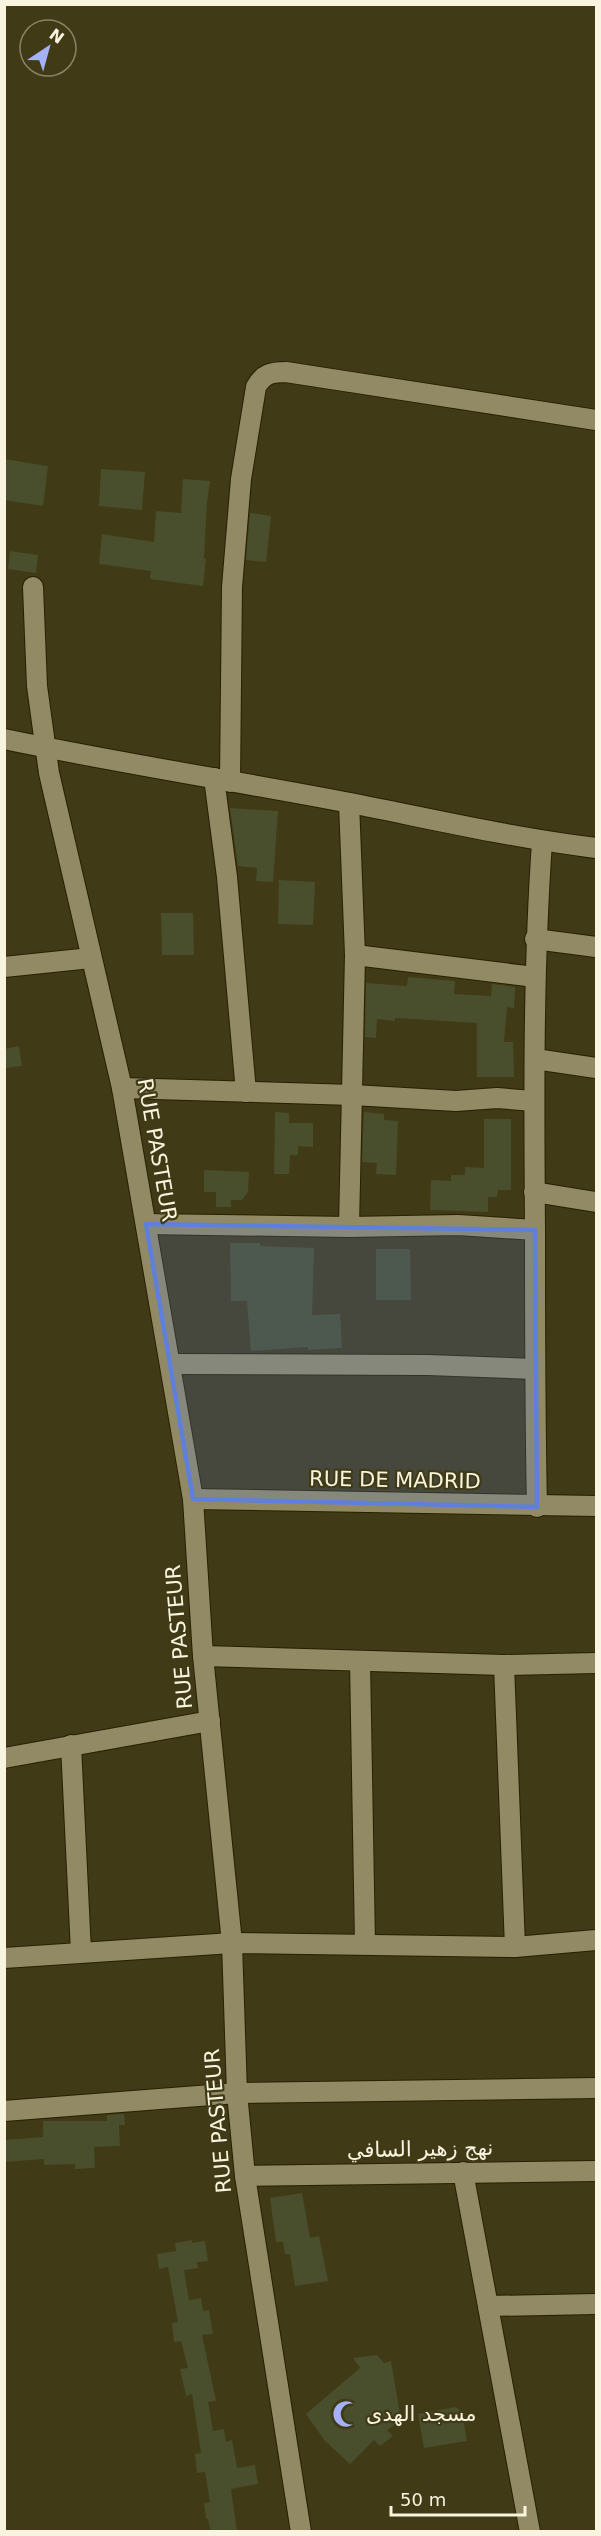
<svg xmlns="http://www.w3.org/2000/svg" width="601" height="2536" font-family="'DejaVu Sans','Noto Sans Arabic',sans-serif">
<rect width="100%" height="100%" fill="#413a16"/>
<g fill="#494f2c">
<path d="M4 459 48 466 43 506 4 500Z"/>
<path d="M101 469 145 472 142 510 99 506Z"/>
<path d="M183 479 210 481 207 503 204 559H206L203 586 150 579 151 571 99 564 102 534 154 542 156 511 181 513Z"/>
<path d="M250 513 271 516 266 562 246 560Z"/>
<path d="M10 551 38 555 36 573 8 569Z"/>
<path d="M230 808 278 811 273 882 256 881 257 868 238 866Z"/>
<path d="M279 880 315 882 313 925 278 924Z"/>
<path d="M161 913H193L194 955H162Z"/>
<path d="M408 977 455 981 454 994 491 996 492 984 515 987 514 1008 507 1007 504 1042H513L514 1077H477V1023L395 1018V1021L377 1019 376 1038 365 1037 366 983 407 986Z"/>
<path d="M19 1046 22 1066 4 1068V1049Z"/>
<path d="M275 1112 289 1113V1123H313V1147L298 1146V1155H290L289 1174H274Z"/>
<path d="M364 1112 384 1114V1120L398 1121 396 1175 376 1174 377 1163 362 1162Z"/>
<path d="M484 1119H511V1190H498L497 1197H488V1212L430 1210 431 1180 451 1181V1175H465V1167L484 1168Z"/>
<path d="M204 1170 249 1172 248 1192 242 1200H231V1207H216V1192H204Z"/>
<path d="M230 1243H260V1246L314 1248 312 1315 340 1314 342 1348 308 1350V1347L251 1351 247 1301H231Z"/>
<path d="M376 1249H410L411 1300H376Z"/>
<path d="M124 2114 125 2125H119L120 2146 94 2147 95 2168 75 2169V2164L44 2165V2159L4 2162V2140L43 2137V2121H107V2115Z"/>
<path d="M302 2193 310 2238 319 2236 328 2281 295 2286 290 2254H285L283 2242H276L270 2198Z"/>
<path d="M192 2240V2243L205 2241 208 2261 197 2262 198 2268 184 2270 189 2300 201 2298 203 2311 209 2310 213 2334 202 2335 216 2401 208 2402 213 2431 224 2429 226 2442 232 2440 237 2468 255 2465 258 2484 231 2489 237 2532H211L208 2519H206L204 2503 210 2502 205 2472 197 2473 195 2454 201 2453 192 2394 186 2396 180 2369 188 2368 181 2341 174 2342 172 2323 178 2322 168 2267 159 2269 157 2254 176 2251 175 2243Z"/>
<path d="M377 2355 384 2363 391 2361 401 2420 387 2430 393 2436 380 2446 374 2440 350 2464 325 2441 306 2414 360 2368 353 2358Z"/>
<path d="M456 2407 462 2412 467 2441 424 2448 418 2414Z"/>
</g>
<g fill="none" stroke-linecap="round" stroke-linejoin="round">
<defs>
<g id="street">
<path d="M33 587 37 686 49 773 122 1088 193 1499 203 1656 232 1943 237 2093 245 2176 301 2532"/>
<path d="M4 739C119 763 235 781 350 803 432 819 513 838 596 848"/>
<path d="M214 778 227 877 246 1092"/>
<path d="M230 782 232 587 241 479 256 387C263 374 271 372 286 372L596 420"/>
<path d="M535 939 596 947"/>
<path d="M355 955 535 977"/>
<path d="M4 967 91 958"/>
<path d="M535 1059 596 1068"/>
<path d="M122 1088 353 1095 456 1101 497 1098 533 1101"/>
<path d="M534 1192 596 1202"/>
<path d="M146 1224 349 1227 458 1225 535 1230"/>
<path d="M349 1227 355 955 349 803"/>
<path d="M170 1364 428 1365 534 1369"/>
<path d="M193 1499 596 1506"/>
<path d="M537 1507C535 1414 535 1321 535 1229 534 1099 533 971 542 842"/>
<path d="M203 1656 504 1665 596 1663"/>
<path d="M360 1661 365 1944"/>
<path d="M504 1665 515 1947"/>
<path d="M71 1745 81 1952"/>
<path d="M4 1758 210 1721"/>
<path d="M4 1958 232 1943 515 1947 596 1940"/>
<path d="M4 2111 237 2093 596 2088"/>
<path d="M463 2172 530 2532"/>
<path d="M245 2176 596 2171"/>
<path d="M488 2306 596 2304"/>
</g>
</defs>
<use href="#street" stroke="#282000" stroke-width="22"/>
<use href="#street" stroke="#928a65" stroke-width="20"/>
</g>
<path fill="#5f80da" fill-opacity="0.2" stroke="#5f80da" stroke-width="4.5" stroke-linejoin="round" d="M146 1224 535 1230 537 1507 193 1499Z"/>
<defs>
<symbol id="mosque-bare" viewBox="-9 -9 18 18"><path d="M3.5-4.9A6 6 0 1 0 3.5 4.9A5 5 0 1 1 3.5-4.9Z" fill="#a6b1fc" stroke="#413a16" stroke-width="2.5" paint-order="stroke"/></symbol>
</defs>
<g fill-rule="evenodd">
<use href="#mosque-bare" x="327" y="2395" width="38" height="38"/>
</g>
<g text-anchor="middle" stroke-width="4.5" stroke-linejoin="round" paint-order="stroke">
<g font-size="21" fill="#f8f4e0" stroke="#413a16">
<text transform="translate(157 1150) rotate(80)" y="7">RUE PASTEUR</text>
<text transform="translate(395 1480) rotate(1)" y="7">RUE DE MADRID</text>
<text transform="translate(179 1637) rotate(-95)" y="7">RUE PASTEUR</text>
<text transform="translate(218 2121) rotate(-95)" y="7">RUE PASTEUR</text>
<text transform="translate(420 2149) rotate(-1)" y="7">نهج زهير السافي</text>
</g>
<g font-size="21" fill="#f8f4e0" stroke="#413a16" text-anchor="start">
<text x="366" y="2421">مسجد الهدى</text>
</g>
</g>
<rect width="601" height="2536" fill="none" stroke="#f8f4e0" stroke-width="12"/>
<g transform="translate(48 48) rotate(36)"><circle r="28" fill="#413a16" stroke="#8a8467" stroke-width="1.5"/>
<path d="M0-4.5L10 22L0 15L-10 22Z" fill="#a6b1fc"/>
<text y="-9" font-size="16" font-weight="bold" text-anchor="middle" fill="#f8f4e0">N</text>
</g>
<path d="M391 2506v9h134v-9" fill="none" stroke="#f8f4e0" stroke-width="3"/>
<text x="400" y="2506" font-size="18" fill="#f8f4e0" stroke="#413a16" stroke-width="4.5" paint-order="stroke">50 m</text>
</svg>
